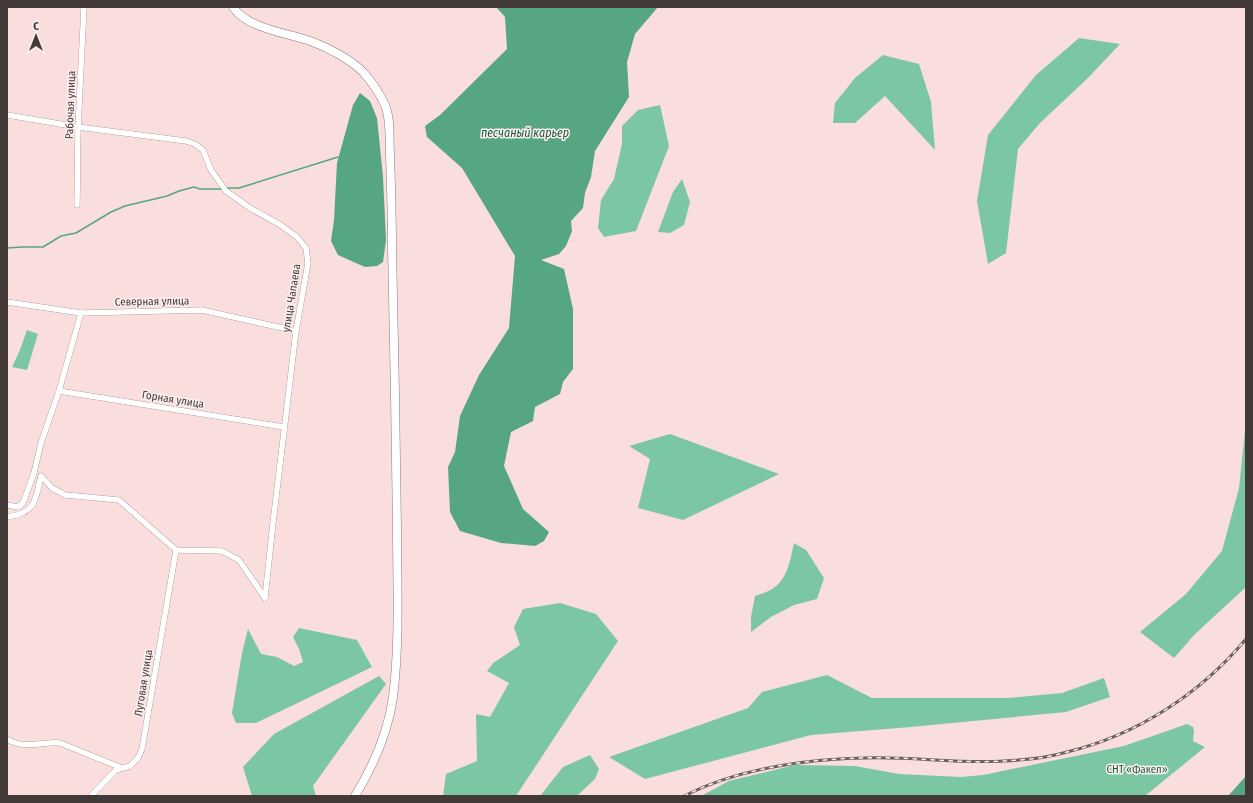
<svg xmlns="http://www.w3.org/2000/svg" width="1253" height="803" font-family="'Fira Sans Condensed',sans-serif">
<rect width="100%" height="100%" fill="#fadddd"/>
<g fill="#7bc7a4">
<path d="M1079 38 1120 44 1088 78 1040 123 1018 149 1006 253 988 264 977 201 988 135 1036 75Z"/>
<path d="M883 55 919 64 931 102 935 150 885 96 855 123H833L835 103 855 78Z"/>
<path d="M660 105 669 146 636 231 604 237 598 228 601 200 614 179 622 144V126L638 110Z"/>
<path d="M682 179 690 202 684 225 670 233 658 232 673 192Z"/>
<path d="M27 330 38 334 27 370 12 367 20 350Z"/>
<path d="M1246 421V587L1194 635 1174 658 1140 632 1186 594 1222 551 1239 488Z"/>
<path d="M670 434 779 474 683 520 638 508 650 459 629 446Z"/>
<path d="M794 543 806 550 824 578 817 599 794 605 771 617 751 632V617L755 596C786 588 788 570 794 543Z"/>
<path d="M560 603 596 614 618 641 516 796H443L446 774 477 761 476 714 490 717 509 683 487 671 493 663 520 645 514 627 523 609Z"/>
<path d="M299 628 357 640 372 667 256 723H236L232 713 242 653 248 629 261 654 277 657 294 666 303 662 299 649 293 637Z"/>
<path d="M827 675 872 698H1008L1062 693 1104 678 1110 697 1066 712 911 727 811 735 645 779 609 757 748 708 762 692Z"/>
<path d="M379 676 386 684 313 786 316 796H252L243 767 274 734Z"/>
<path d="M1187 724 1193 727 1194 732 1193 741 1205 747 1145 796H701L729 781 795 765 855 766 899 774 961 777 983 775 1124 746Z"/>
<path d="M590 755 599 769 595 779 579 794 576 796H540L563 767Z"/>
</g>
<g fill="#56a683">
<path d="M496 7H658L635 34 627 62 629 97 595 151 591 177 585 193 583 208 571 221 572 231 566 246 559 254 541 260 564 269 573 309V369L563 382 560 394 535 407 533 421 511 432 504 466 523 509 549 532 544 541 535 546 501 543 460 531 450 512 448 467 455 452 460 416 479 375 509 328 515 256 462 168 427 137 425 126 440 115 507 49 505 17Z"/>
<path d="M360 93 370 101 377 118 383 177 386 240 383 262 377 266 365 267 338 255 331 241 334 220 337 163 353 105Z"/>
<path d="M1246 776V796H1228Z"/>
</g>
<g fill="none" stroke-linecap="round" stroke-linejoin="round">
<g stroke="#56a683" stroke-width="1.5">
<path d="M227 188H239L338 157"/>
<path d="M7 248 22 247H43L61 236 76 233 111 212 125 206 167 196 179 191 194 187 200 189H222"/>
</g>
<defs>
<g id="street">
<path d="M7 115 78 127 186 141 195 144 203 150 211 170 226 191 250 208 279 224 297 237 306 248 308 263 296 331 273 523 265 598"/>
<path d="M77 205 78 127 84 7"/>
<path d="M7 302 81 313 202 310 296 331"/>
<path d="M59 391 284 427"/>
<path d="M7 505 18 507 23 503 34 473 41 443 59 391 81 313"/>
<path d="M7 516C16 517 28 512 33 504 37 496 39 485 41 476L52 488 65 495 119 500 176 550 222 551 239 560 265 598"/>
<path d="M7 739C24 750 42 741 60 743L122 768"/>
<path d="M91 796 116 770 130 766 138 758 142 749 176 550"/>
</g>
<path id="secondary" d="M233 7C247 29 289 33 313 42 329 48 351 60 363 72 371 81 380 94 385 105 391 119 389 138 390 154 391 185 392 216 392 247 394 341 396 434 397 528 397 583 400 642 393 697 388 733 374 765 355 796"/>
</defs>
<use href="#street" stroke="#927878" stroke-width="6"/>
<use href="#secondary" stroke="#927878" stroke-width="9"/>
<use href="#street" stroke="#fff" stroke-width="5.5"/>
<use href="#secondary" stroke="#fff" stroke-width="8"/>
<defs>
<path id="rail" d="M684 796C737 769 805 759 864 758 910 756 957 764 1004 761 1025 760 1047 758 1067 752 1137 735 1200 694 1246 639"/>
</defs>
<use href="#rail" stroke="#706161" stroke-width="3"/>
<use href="#rail" stroke="#fbefef" stroke-width="1.5" stroke-dasharray="4.5" stroke-linecap="butt"/>
</g>
<g text-anchor="middle" stroke-width="3" stroke-linejoin="round" paint-order="stroke">
<g font-size="11" fill="#443939" stroke="#fbefef">
<text transform="translate(70 105) rotate(-88)" y="4">Рабочая улица</text>
<text transform="translate(291 298) rotate(-81)" y="4">улица Чапаева</text>
<text transform="translate(152 301) rotate(-1)" y="4">Северная улица</text>
<text transform="translate(173 399) rotate(9)" y="4">Горная улица</text>
<text transform="translate(143 683) rotate(-81)" y="4">Луговая улица</text>
</g>
<g font-size="11" fill="#1b5a41" stroke="#fbefef">
<text x="1137" y="773">СНТ «Факел»</text>
</g>
<g font-size="12" font-style="italic" fill="#19583f" stroke="#fbefef">
<text x="525" y="137">песчаный карьер</text>
</g>
</g>
<rect width="1253" height="803" fill="none" stroke="#443939" stroke-width="16"/>
<g transform="translate(36 36)" stroke="#fbefef" stroke-width="3" paint-order="stroke">
<path d="M0-3L7 15L0 10L-7 15Z" fill="#443939"/>
<text y="-6" font-size="11" font-weight="bold" text-anchor="middle" fill="#443939">С</text>
</g>
</svg>
